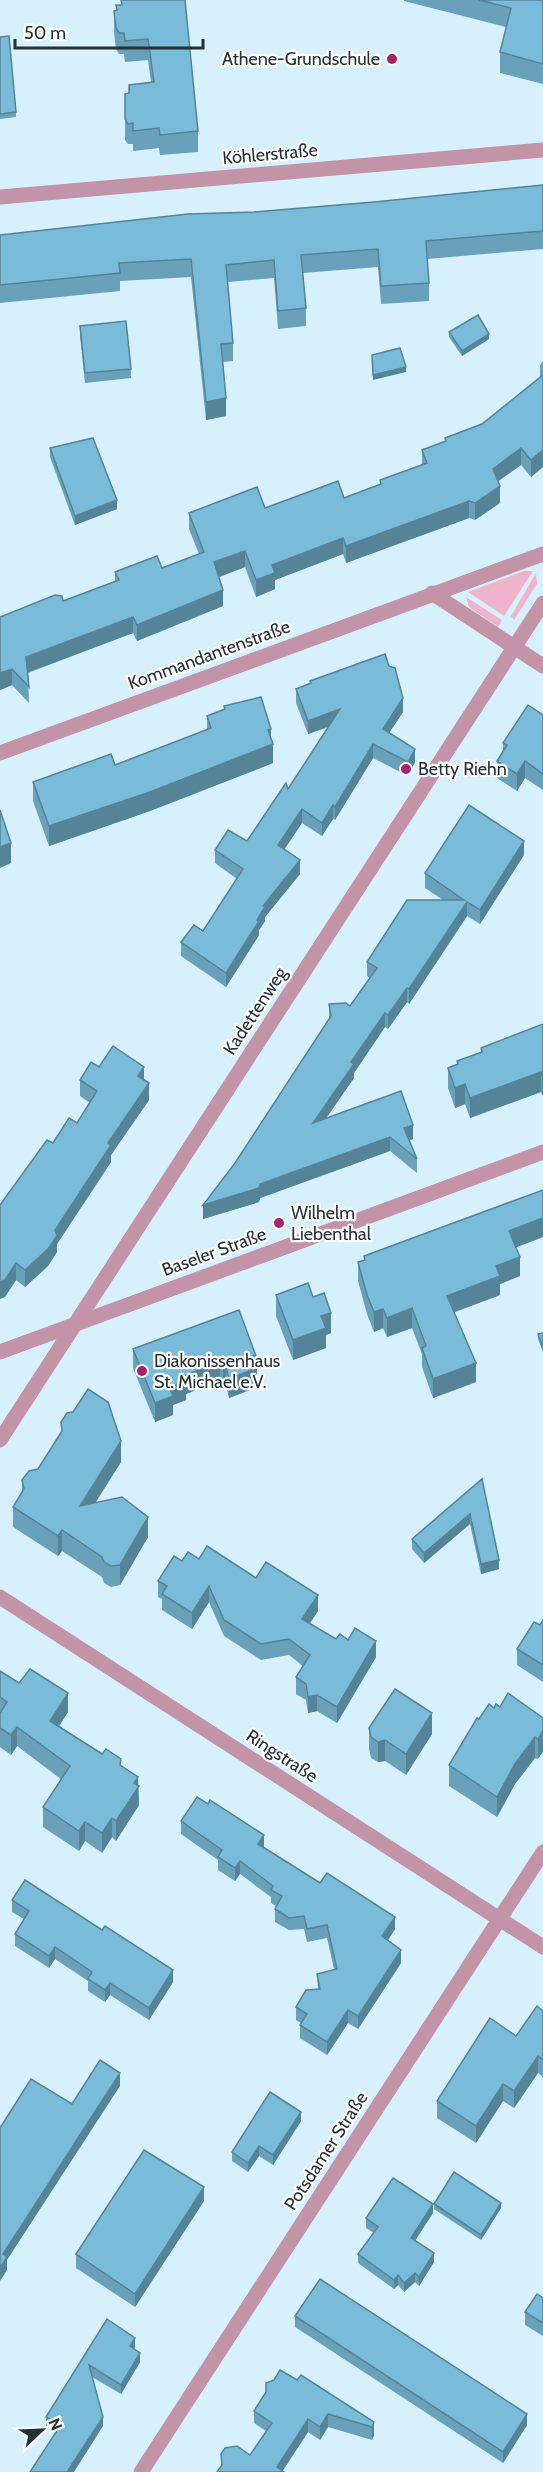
<svg xmlns="http://www.w3.org/2000/svg" width="543" height="2472" font-family="Cabin,sans-serif">
<rect width="100%" height="100%" fill="#d7f0fd"/>
<g fill="#efb3cc">
<path d="M524 571H533L504 616 468 592Z"/>
<path d="M536 573 537 584 514 620 511 616Z"/>
<path d="M466 597 502 620 498 627 469 607Z"/>
</g>
<g fill="none" stroke-linecap="round" stroke-linejoin="round">
<g stroke="#c393a7" stroke-width="15">
<path d="M0 197 543 150"/>
<path d="M432 593 543 666"/>
<path d="M0 753 543 554"/>
<path d="M0 1352 543 1152"/>
<path d="M0 1440 543 603"/>
<path d="M141 2472 543 1852"/>
</g>
<path stroke="#c393a7" stroke-width="15" d="M0 1597 543 1947"/>
</g>
<g fill="#69a1bb">
<path d="M121 0H185L198 131V152L160 155 159 148 133 151V144H128L125 140V94L129 93V85L151 82 148 60 125 62 124 54H119L116 49 114 32V11H116L121 5Z"/>
<path d="M404 0H543V84L500 73V52L506 27 404 1Z"/>
<path d="M0 37 16 112V117L0 119Z"/>
<path d="M543 185V249L427 259 429 283V301L381 304 378 267 303 273 306 308V326L278 329 274 278 228 282 233 343V361L223 362 226 416 206 420 191 277 120 281V291L0 303V235L374 202Z"/>
<path d="M80 326 131 369V378L85 383 80 336Z"/>
<path d="M449 332 489 339 462 356 449 337Z"/>
<path d="M543 361V467L531 477 521 465 498 481 500 503 475 520 469 518 346 563 343 554 275 580V589L256 597 245 567 219 577 223 606 137 641 133 633 28 673 29 703 12 685 0 690V617L63 601 115 581V572L162 568 199 554 189 529V513L265 508 344 498 380 485V480L422 465V450L445 442V438L482 424 540 377V365Z"/>
<path d="M50 448 117 509 75 525 50 457Z"/>
<path d="M296 689 403 712 389 733 415 762 408 776 373 758 335 820 333 819 322 836 302 823 284 849 300 874 265 917V921L259 930V935L226 987 181 956V942L203 931 237 879 215 863V850L247 841 288 789 328 727 308 734 296 703Z"/>
<path d="M224 706 271 740 273 763 150 811 49 846 33 801V782L115 765 207 730V716L224 709Z"/>
<path d="M543 715V790L525 778 517 791 497 778V761L503 751V743Z"/>
<path d="M524 855 480 924 467 916 409 1004 407 1002 388 1029 385 1027 354 1073V1078L326 1118 413 1139 409 1140 417 1159V1173L390 1151 260 1198 259 1202 203 1219 235 1163 329 1019V1004L350 1006 370 978 367 976V962L443 900 425 888V873Z"/>
<path d="M543 1011V1095H542L541 1092 470 1118 465 1104 455 1108 448 1088V1068L457 1065V1061L481 1052V1048L543 1025Z"/>
<path d="M99 1067 144 1079 149 1100 111 1155V1162L57 1244V1252L48 1266 25 1287 16 1280 5 1297 53 1143 77 1123 90 1103 80 1096V1080Z"/>
<path d="M543 1190V1237L516 1247 520 1276 500 1284V1295L454 1312 476 1382 433 1398 422 1367V1354L412 1328 387 1337 383 1328 374 1332 367 1314 358 1281V1262L364 1260V1256Z"/>
<path d="M276 1295 313 1297 331 1333 326 1335V1348L293 1360 276 1316Z"/>
<path d="M543 1333V1352L538 1339V1334Z"/>
<path d="M133 1349 256 1364 257 1387 229 1398 226 1386 223 1387 220 1380 186 1394V1400L173 1405V1415L155 1422 133 1368Z"/>
<path d="M61 1422 121 1462 95 1503 148 1537 120 1585 111 1587 104 1583 102 1577 62 1551 58 1556 13 1527V1507L22 1491V1480L38 1469 61 1434Z"/>
<path d="M482 1479 499 1569 481 1574 470 1524 424 1563 412 1549V1539Z"/>
<path d="M199 1559 256 1578 318 1611 310 1623 336 1639 376 1657 337 1723 317 1711 308 1713 306 1700 296 1694V1677L303 1666 289 1655 261 1660 224 1636 209 1602 192 1629 162 1610V1599L158 1597V1581L182 1561Z"/>
<path d="M543 1620V1682L517 1665V1649L540 1625Z"/>
<path d="M0 1671 68 1712 59 1726 121 1765 138 1785 139 1805 116 1841 112 1837 102 1853 85 1841 79 1851 43 1827V1807L61 1779 17 1746 11 1755 0 1747Z"/>
<path d="M500 1707 543 1718 538 1759 535 1758 515 1784 497 1817 449 1786V1765L479 1719 494 1708Z"/>
<path d="M369 1728 432 1734 406 1775 385 1761 378 1762 371 1758 369 1749Z"/>
<path d="M181 1821 264 1847 395 1929 388 1940 401 1963 358 2029 348 2023 327 2055 300 2038V2025L301 2023 296 2020V2007L318 1989 317 1974 334 1969 327 1938 307 1942 304 1929 289 1930 275 1922V1909L276 1906 271 1903V1897L240 1874 235 1881 218 1870V1860L181 1834Z"/>
<path d="M12 1900 173 1982 149 2020 110 1995 105 2002 88 1991V1981L55 1959 49 1968 15 1946V1934L24 1919 12 1912Z"/>
<path d="M543 2011V2077L538 2073 514 2108 503 2101 476 2143 437 2118V2101L516 2036Z"/>
<path d="M301 2121 273 2165 259 2156 248 2172 232 2161V2152Z"/>
<path d="M204 2201 135 2307 76 2268V2254Z"/>
<path d="M434 2204 501 2208 481 2240 434 2209Z"/>
<path d="M433 2213 415 2240 434 2262 419 2286 415 2282 404 2292 398 2285 394 2289 358 2263V2254L374 2233 366 2228V2218Z"/>
<path d="M543 2298V2336L525 2325V2312Z"/>
<path d="M295 2316 527 2425 503 2463 295 2327Z"/>
<path d="M107 2319 135 2347 134 2349 140 2362 121 2394 92 2377 103 2426 56 2432 46 2426V2417Z"/>
<path d="M297 2380 374 2422V2435L372 2440 328 2427 320 2440 308 2432 282 2471 221 2466V2454L250 2455 266 2431 254 2423V2411Z"/>
</g>
<g fill="#558398">
<path d="M489 334V339L462 356V351Z"/>
<path d="M406 367V372L373 380V375Z"/>
<path d="M226 398V416L206 420V402Z"/>
<path d="M521 448V465L493 485V469Z"/>
<path d="M543 450V467L531 477V460Z"/>
<path d="M500 486V503L475 520V503Z"/>
<path d="M117 500V509L75 525V516Z"/>
<path d="M469 501V518L346 563V546Z"/>
<path d="M343 538V554L275 580V589L256 597V580L272 565Z"/>
<path d="M245 551V567L214 579V562Z"/>
<path d="M223 590V606L137 641V625Z"/>
<path d="M133 617V633L26 673V657Z"/>
<path d="M12 669V685L0 690V673Z"/>
<path d="M403 698V712L383 742V729Z"/>
<path d="M340 709V722L308 734V721Z"/>
<path d="M271 729V745L273 744V763L150 811 49 846V826Z"/>
<path d="M373 744V758L335 820V807Z"/>
<path d="M415 749V762L408 776V762Z"/>
<path d="M525 761V778L517 791V774Z"/>
<path d="M333 805V819L322 836V823Z"/>
<path d="M302 809V823L278 859V845Z"/>
<path d="M524 841V855L480 924V910Z"/>
<path d="M11 843V863L0 868V847Z"/>
<path d="M300 860V874L265 917V921L259 930V935L226 987V973L257 920 263 906Z"/>
<path d="M467 902V916L409 1004V989Z"/>
<path d="M407 988V1002L388 1029V1015Z"/>
<path d="M385 1013V1027L354 1073V1078L313 1137V1123L351 1062Z"/>
<path d="M144 1067V1084L138 1076Z"/>
<path d="M541 1072V1092L470 1118V1098Z"/>
<rect x="542" y="1075" width="1" height="20"/>
<path d="M149 1083V1100L111 1155V1162L57 1244V1252L48 1266 25 1287V1270L55 1230 108 1143Z"/>
<path d="M465 1084V1104L455 1108V1088Z"/>
<path d="M413 1125V1139L404 1142V1128Z"/>
<path d="M390 1137V1151L260 1198 259 1202 203 1219V1205Z"/>
<path d="M543 1218V1237L509 1250V1231Z"/>
<path d="M520 1257V1276L500 1284V1295L447 1315V1296L496 1266Z"/>
<path d="M16 1263V1280L5 1297 0 1299V1282Z"/>
<path d="M412 1308V1328L387 1337V1318Z"/>
<path d="M383 1309V1328L374 1332V1312Z"/>
<path d="M331 1313V1333L326 1335V1348L293 1360V1340L321 1316Z"/>
<path d="M253 1356H256V1368H257V1387L229 1398V1379Z"/>
<path d="M220 1361V1380L186 1394V1400L173 1405V1415L155 1422V1403L169 1387 184 1376Z"/>
<path d="M476 1363V1382L433 1398V1379Z"/>
<path d="M226 1367V1386L223 1387V1368Z"/>
<path d="M121 1441V1462L80 1527V1506Z"/>
<path d="M470 1514V1524L424 1563V1553Z"/>
<path d="M148 1517V1537L120 1585V1565Z"/>
<path d="M62 1530V1551L58 1556V1536Z"/>
<path d="M499 1560V1569L481 1574V1564Z"/>
<path d="M209 1586V1602L192 1629V1613Z"/>
<path d="M318 1595V1611L302 1635V1619Z"/>
<path d="M376 1641V1657L337 1723V1707Z"/>
<path d="M68 1693V1712L50 1740V1721Z"/>
<path d="M317 1695V1711L308 1713V1697Z"/>
<path d="M432 1713V1734L406 1775V1754Z"/>
<path d="M17 1727V1746L11 1755V1735Z"/>
<path d="M543 1731V1752L538 1759V1739Z"/>
<path d="M535 1737V1758L515 1784 497 1817V1797L515 1764Z"/>
<path d="M385 1740V1761L378 1762V1742Z"/>
<path d="M138 1777 139 1805 116 1841V1821L134 1783Z"/>
<path d="M112 1818V1837L102 1853V1833Z"/>
<path d="M85 1822V1841L79 1851V1831Z"/>
<path d="M264 1835V1848L258 1844Z"/>
<path d="M240 1861V1874L235 1881V1868Z"/>
<path d="M395 1917V1929L382 1949V1936Z"/>
<path d="M55 1947V1959L49 1968V1956Z"/>
<path d="M401 1950V1963L358 2029V2016Z"/>
<path d="M173 1970V1982L149 2020V2008Z"/>
<path d="M110 1983V1995L105 2002V1990Z"/>
<path d="M348 2010V2023L327 2055V2042Z"/>
<path d="M538 2056V2073L514 2108V2091Z"/>
<path d="M120 2073V2086L7 2260V2270L0 2281V2268L3 2254Z"/>
<path d="M503 2084V2101L476 2143V2126Z"/>
<path d="M301 2112V2121L273 2165V2155Z"/>
<path d="M259 2146V2156L248 2172V2163Z"/>
<path d="M204 2187V2201L135 2307V2294Z"/>
<path d="M501 2203V2208L481 2240V2235Z"/>
<path d="M433 2204V2213L411 2247V2238Z"/>
<path d="M434 2253V2262L419 2286V2277Z"/>
<path d="M415 2273V2282L404 2292V2283Z"/>
<path d="M398 2275V2285L394 2289V2280Z"/>
<path d="M135 2338V2347L130 2356V2346Z"/>
<path d="M140 2353V2362L121 2394V2385Z"/>
<path d="M328 2414V2427L320 2440V2427Z"/>
<path d="M527 2414V2425L503 2463V2452Z"/>
<path d="M103 2417V2426L74 2472H67Z"/>
<path d="M308 2419V2432L282 2472 277 2467Z"/>
<path d="M374 2422V2435L372 2440V2427Z"/>
</g>
<g fill="#7abbd9" stroke="#558398" stroke-width="1.5">
<path d="M121 0H185L198 131 160 135 159 128 133 131V123L128 124 125 119V94L129 93V85L154 82 148 39 125 41 124 33H119L116 28 114 11 117 10 116 5H122Z"/>
<path d="M479 0H543V64L500 52 511 8Z"/>
<path d="M9 36 16 112 0 114V37Z"/>
<path d="M543 185V231L426 241 429 283 381 286 378 249 301 255 306 308 278 311 274 260 226 265 233 343 221 344 226 398 206 402 191 259 119 263 120 273 0 285V235L188 214 254 212 374 202Z"/>
<path d="M478 315 489 334 462 351 449 332Z"/>
<path d="M126 321 131 369 85 373 80 326Z"/>
<path d="M400 348 406 367 373 375 372 355Z"/>
<path d="M543 375V450L531 460 521 448 493 469 500 486 475 503 469 501 346 546 343 538 272 565 275 573 256 580 245 551 214 562 223 590 137 625 133 617 26 657 29 687 12 669 0 673V617L55 595 62 596 63 601 119 580 115 572 157 556 162 568 204 552 189 513 257 487 265 508 338 481 344 498 381 484 380 480 427 463 422 450 446 441 445 438 482 424Z"/>
<path d="M93 438 117 500 75 516 50 448Z"/>
<path d="M385 654 389 666 395 668 403 698 383 729 415 749 408 762 373 744 335 807 333 805 322 823 302 809 278 845 300 860 263 906 265 907 257 920 259 921 226 973 181 942 194 925 203 931 243 869 215 850 228 830 247 841 286 783 288 789 340 709 308 721 296 689 311 683 310 681Z"/>
<path d="M261 697 271 729 268 730 273 744 150 792 49 826 33 782 111 754 115 765 211 728 207 716 225 709 224 706Z"/>
<path d="M528 705 543 715V774L525 761 517 774 497 761 507 745 503 743Z"/>
<path d="M469 805 524 841 480 910 467 902 409 989 407 988 388 1015 385 1013 351 1062 354 1064 313 1123 401 1091 413 1125 404 1128 417 1159 390 1137 260 1184 259 1188 203 1205 235 1163 331 1016 329 1004 346 1003 350 1006 377 968 367 962 407 900H464L425 873Z"/>
<path d="M0 810 11 843 0 847Z"/>
<path d="M543 1024V1075H542L541 1072 470 1098 465 1084 455 1088 448 1068 458 1064 457 1061 482 1052 481 1048Z"/>
<path d="M113 1046 144 1067 138 1076 149 1083 108 1143 111 1145 55 1230 57 1236 48 1249 25 1270 16 1263 5 1280 0 1282V1205L47 1140 53 1143 69 1118 77 1123 97 1091 80 1080 91 1062 99 1067Z"/>
<path d="M543 1190V1218L509 1231 520 1257 496 1266 500 1276 447 1296 476 1363 433 1379 422 1348 426 1346 412 1308 387 1318 383 1309 374 1312 367 1295 358 1262 365 1260 364 1256Z"/>
<path d="M308 1283 313 1297 324 1293 331 1313 321 1316 326 1328 293 1340 276 1295Z"/>
<path d="M239 1310 256 1356H253L257 1368 229 1379 226 1367 223 1368 220 1361 184 1376 186 1381 169 1387 173 1396 155 1403 133 1349Z"/>
<path d="M543 1333V1347L538 1334Z"/>
<path d="M88 1389 108 1402 121 1441 80 1506 122 1497 148 1517 120 1565 111 1566 104 1562 102 1557 62 1530 58 1536 13 1507 24 1489 22 1480 29 1471 38 1469 62 1431 61 1422 67 1413 73 1412Z"/>
<path d="M482 1479 499 1560 481 1564 470 1514 424 1553 412 1539Z"/>
<path d="M207 1546 256 1578 266 1562 318 1595 302 1619 336 1639 340 1634 348 1640 355 1628 376 1641 337 1707 317 1695 308 1697 306 1684 296 1677 310 1655 289 1639 261 1644 224 1620 209 1586 192 1613 162 1594 167 1586 158 1581 174 1556 182 1561 188 1552 199 1559Z"/>
<path d="M543 1620V1665L517 1649 534 1622 540 1625Z"/>
<path d="M30 1669 68 1693 50 1721 102 1754 106 1749 121 1759 120 1765 138 1777 134 1783 139 1786 116 1821 112 1818 102 1833 85 1822 79 1831 43 1807 70 1766 17 1727 11 1735 0 1728V1713L7 1702 0 1697V1671L19 1683Z"/>
<path d="M395 1689 432 1713 406 1754 385 1740 378 1742 371 1737 369 1728Z"/>
<path d="M508 1693 543 1718V1731L538 1739 535 1737 515 1764 497 1797 449 1765 477 1718 479 1719 489 1704 494 1708 496 1704 500 1707Z"/>
<path d="M197 1797 208 1804 210 1800 264 1835 258 1844 320 1883 327 1873 395 1917 382 1936 401 1950 358 2016 348 2010 327 2042 300 2025 307 2014 296 2007 306 1990 320 1989 317 1974 337 1969 327 1925 307 1929 304 1916 289 1918 275 1909 282 1896 271 1890 273 1886 240 1861 235 1868 218 1857 222 1850 181 1821Z"/>
<path d="M25 1880 102 1930 105 1926 173 1970 149 2008 110 1983 105 1990 88 1979 92 1972 55 1947 49 1956 15 1934 29 1911 12 1900Z"/>
<path d="M537 2006 543 2011V2060L538 2056 514 2091 503 2084 476 2126 437 2101 490 2018 516 2036Z"/>
<path d="M100 2060 120 2073 3 2254 7 2257 0 2268V2128L31 2079 72 2104Z"/>
<path d="M270 2092 301 2112 273 2155 259 2146 248 2163 232 2152Z"/>
<path d="M144 2150 204 2187 135 2294 76 2254Z"/>
<path d="M454 2172 501 2203 481 2235 434 2204Z"/>
<path d="M393 2178 433 2204 411 2238 434 2253 419 2277 415 2273 404 2283 398 2275 394 2280 358 2254 378 2227 366 2218Z"/>
<path d="M320 2279 527 2414 503 2452 295 2316Z"/>
<path d="M537 2294 543 2298V2323L525 2312Z"/>
<path d="M107 2319 135 2338 130 2346 140 2353 121 2385 89 2365 103 2417 67 2472H30L60 2426 46 2417Z"/>
<path d="M280 2370 297 2380 301 2375 374 2422 372 2427 328 2414 320 2427 308 2419 277 2467 284 2472H217L222 2465 221 2454 225 2448 237 2446 250 2455 272 2423 254 2411 266 2392V2383L274 2380Z"/>
</g>
<g fill="#a8226c" stroke="#fff" stroke-width="2">
<circle cx="392" cy="59" r="6"/>
<circle cx="406" cy="769" r="6"/>
<circle cx="279" cy="1223" r="6"/>
<circle cx="142" cy="1371" r="6"/>
</g>
<g text-anchor="middle" stroke-width="4.5" stroke-linejoin="round" paint-order="stroke">
<g font-size="18" fill="#243036" stroke="#fff" text-anchor="start">
<text x="380" y="65" text-anchor="end">Athene-Grundschule</text>
<text x="418" y="775">Betty Riehn</text>
<text x="291" y="1219">Wilhelm<tspan x="291" dy="21">Liebenthal</tspan></text>
<text x="154" y="1367">Diakonissenhaus<tspan x="154" dy="21">St. Michael e.V.</tspan></text>
</g>
<g font-size="18" fill="#243036" stroke="#fff">
<text transform="translate(270 154) rotate(-5)" y="6">Köhlerstraße</text>
<text transform="translate(209 655) rotate(-20)" y="6">Kommandantenstraße</text>
<text transform="translate(255 1011) rotate(-57)" y="6">Kadettenweg</text>
<text transform="translate(214 1252) rotate(-20)" y="6">Baseler Straße</text>
<text transform="translate(282 1756) rotate(33)" y="6">Ringstraße</text>
<text transform="translate(326 2151) rotate(-57)" y="6">Potsdamer Straße</text>
</g>
</g>
<g transform="translate(42 2430) rotate(67)" stroke="#ffffff" stroke-width="4.5" paint-order="stroke">
<path d="M0-4.5L10 22L0 15L-10 22Z" fill="#243036"/>
<text y="-9" font-size="16" font-weight="bold" text-anchor="middle" fill="#243036">N</text>
</g>
<path d="M15 39v9h188v-9" fill="none" stroke="#243036" stroke-width="3"/>
<text x="24" y="39" font-size="18" fill="#243036" stroke="#ffffff" stroke-width="4.5" paint-order="stroke">50 m</text>
</svg>
